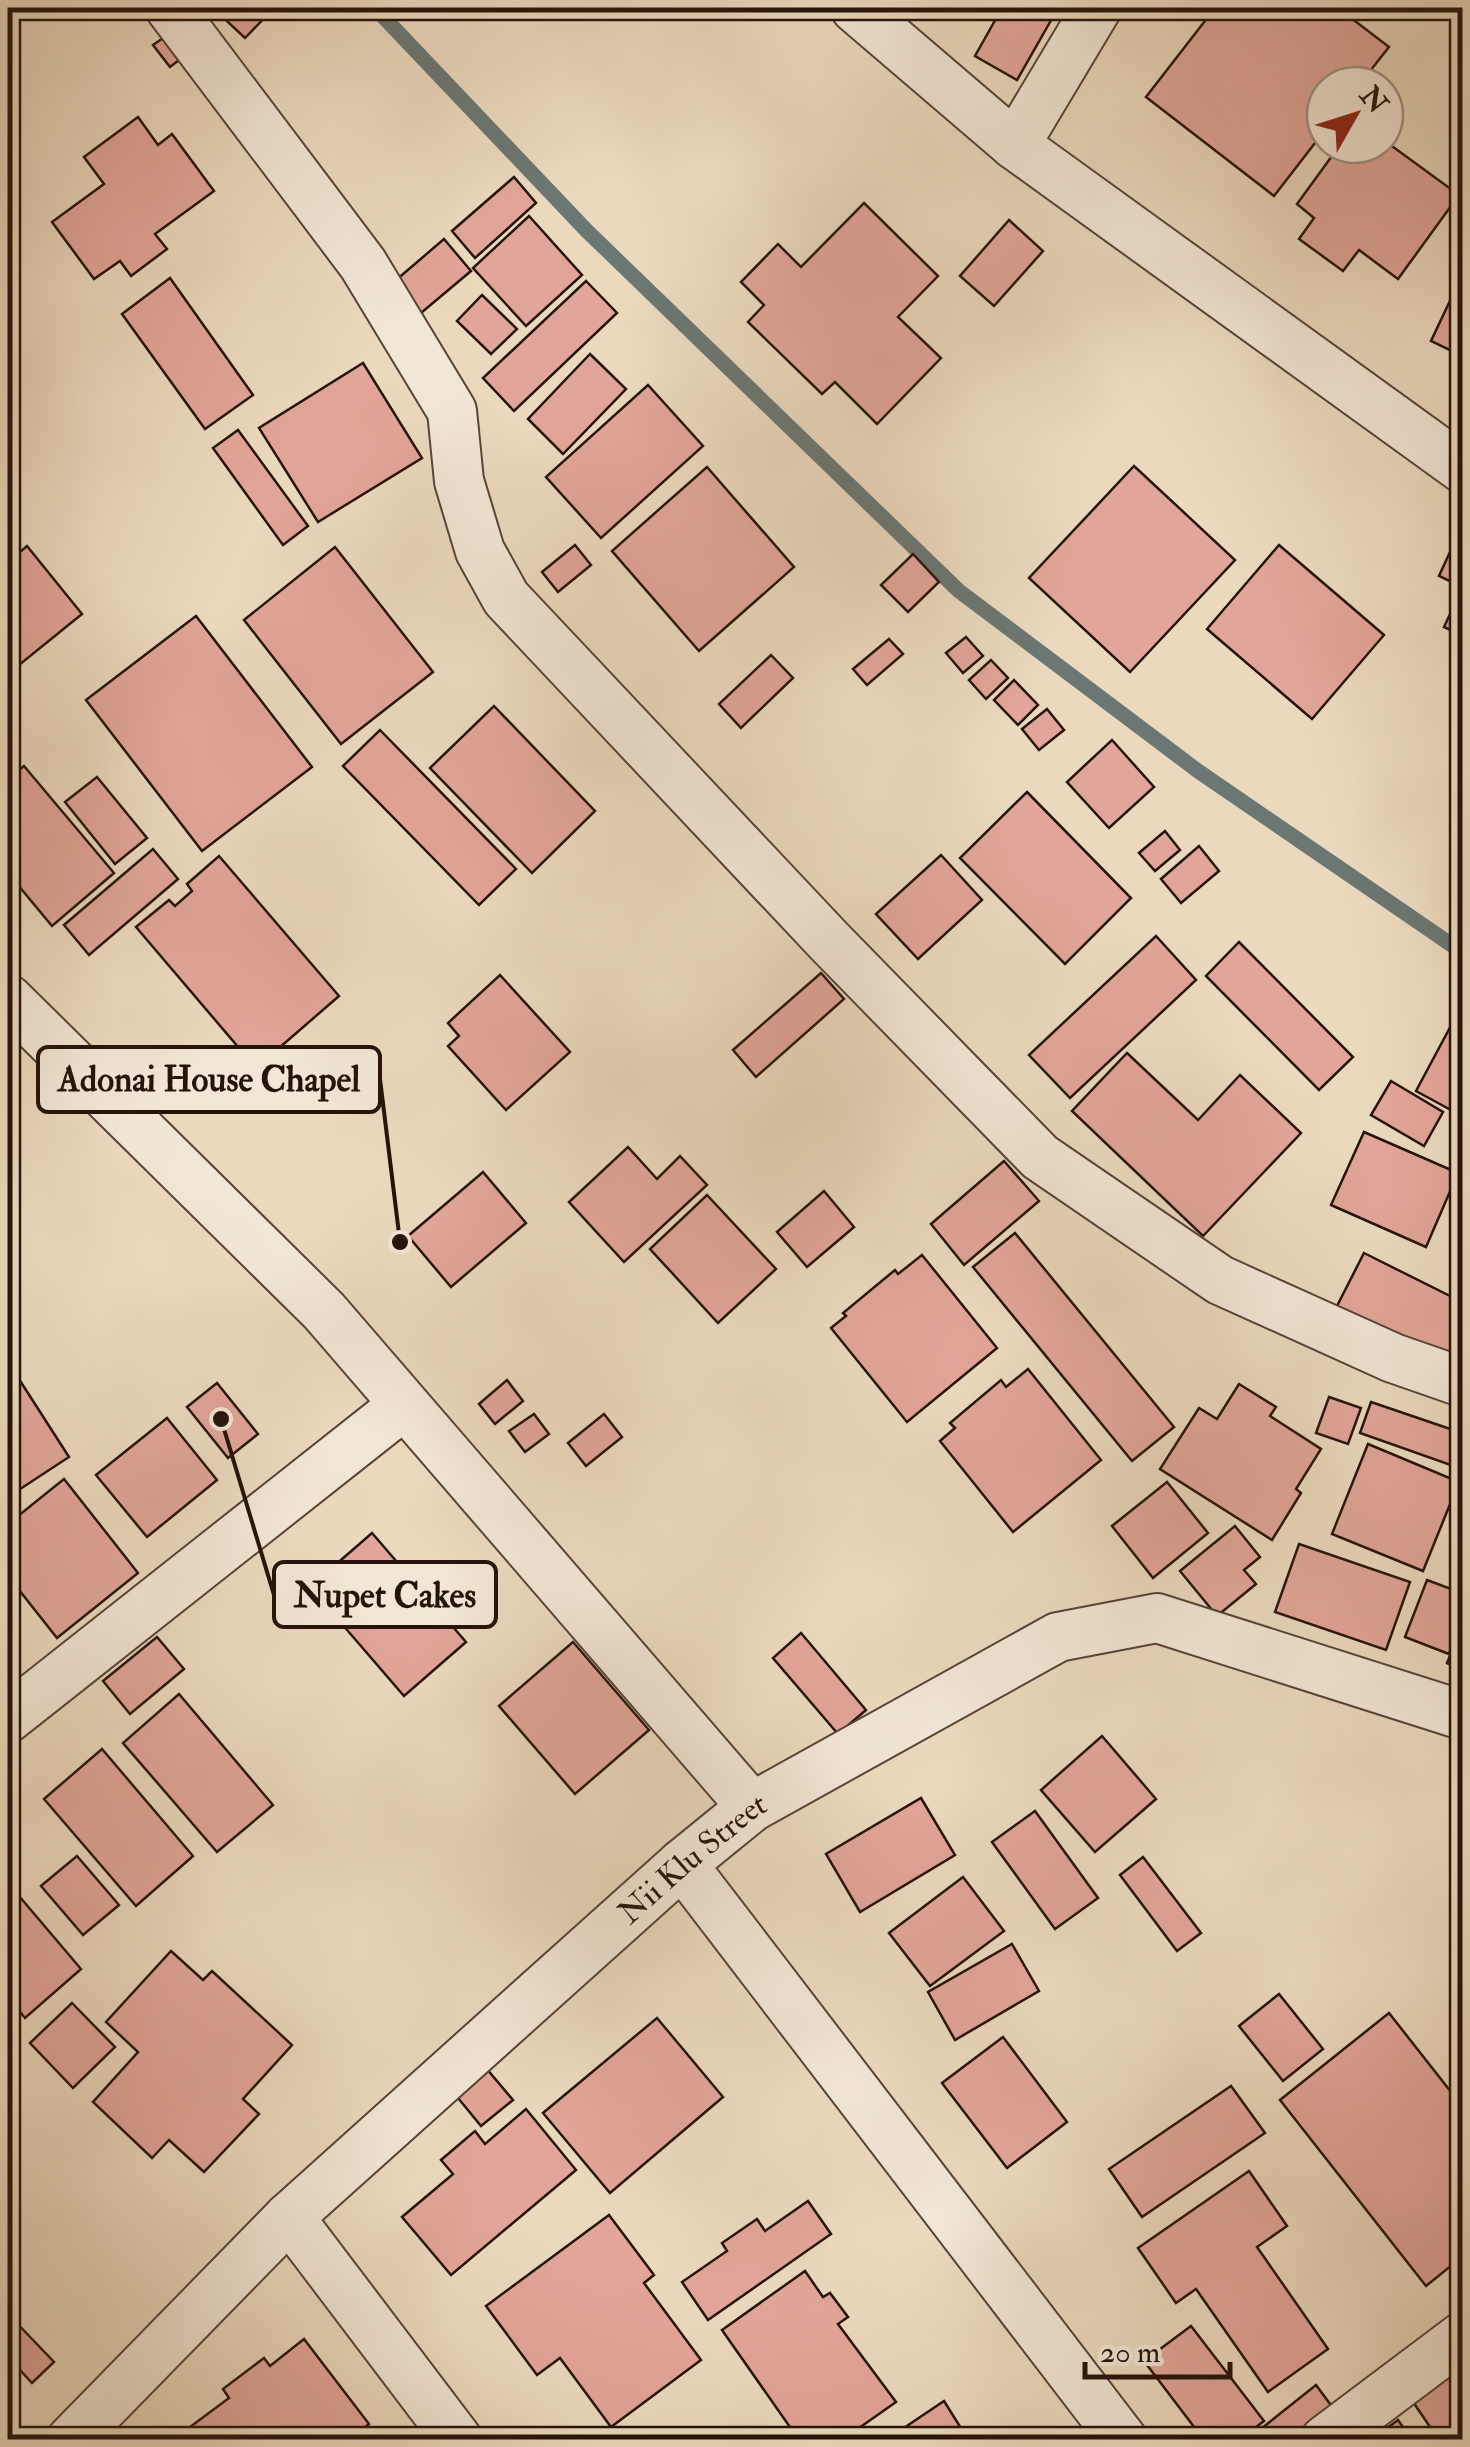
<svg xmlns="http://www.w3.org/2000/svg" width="1470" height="2447" font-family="'IM FELL Double Pica',serif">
<rect width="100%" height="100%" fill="#ebd9be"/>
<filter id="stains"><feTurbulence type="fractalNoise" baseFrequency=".002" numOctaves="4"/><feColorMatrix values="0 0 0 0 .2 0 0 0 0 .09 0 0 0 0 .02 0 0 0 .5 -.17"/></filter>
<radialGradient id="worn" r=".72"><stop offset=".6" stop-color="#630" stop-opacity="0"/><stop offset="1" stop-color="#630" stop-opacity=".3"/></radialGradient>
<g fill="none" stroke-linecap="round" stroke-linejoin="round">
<path stroke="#6b7772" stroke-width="15" d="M375 8 586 230 959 591 1198 771 1462 952"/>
</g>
<g fill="#e2a599" stroke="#25130a" stroke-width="2.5">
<path d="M213 8H274L245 38Z"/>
<path d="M1002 8H1058L1017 80 975 56Z"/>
<path d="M1215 8H1338L1389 47 1359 85H1325V130L1274 196 1146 97Z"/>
<path d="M176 29 191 51 170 67 153 45Z"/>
<path d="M138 117 158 145 172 134 214 191 155 234 167 249 131 276 120 261 94 279 52 222 104 184 84 157Z"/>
<path d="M1385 141 1459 195 1398 279 1359 250 1343 271 1299 239 1314 218 1297 204 1340 145H1385Z"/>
<path d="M514 177 536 203 475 258 452 231Z"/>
<path d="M864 203 938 276 898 317 941 358 877 424 835 382 822 394 748 322 764 305 741 282 778 244 801 267Z"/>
<path d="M529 216 582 275 526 326 473 268Z"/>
<path d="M1009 220 1043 251 994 306 960 276Z"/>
<path d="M444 239 471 271 421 313 395 281Z"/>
<path d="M170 278 253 395 205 429 122 314Z"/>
<path d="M586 281 617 313 514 411 483 378Z"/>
<path d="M1457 286 1462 289V356L1431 341Z"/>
<path d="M482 295 517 329 491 354 457 321Z"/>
<path d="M590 354 626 389 563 454 528 419Z"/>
<path d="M363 363 422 458 318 522 259 428Z"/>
<path d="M648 385 703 446 601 538 546 477Z"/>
<path d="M238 430 308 526 283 545 213 448Z"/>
<path d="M1134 466 1235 560 1130 672 1029 578Z"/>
<path d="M707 467 794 567 699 651 612 551Z"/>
<path d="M1462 526V587L1439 576Z"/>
<path d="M575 545 591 565 558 592 542 572Z"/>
<path d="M1279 545 1384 635 1312 719 1207 629Z"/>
<path d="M27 546 82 614 8 674V562Z"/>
<path d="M335 547 433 672 341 744 244 620Z"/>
<path d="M913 554 939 582 908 612 881 585Z"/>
<path d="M1457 599 1462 601V635L1444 627Z"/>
<path d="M196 616 312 767 202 851 86 700Z"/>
<path d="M966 637 983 656 963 673 946 653Z"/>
<path d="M889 639 903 654 867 685 853 669Z"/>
<path d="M771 655 793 678 741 728 719 704Z"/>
<path d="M991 660 1008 678 986 699 969 680Z"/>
<path d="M1014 680 1038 705 1018 725 994 700Z"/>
<path d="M494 706 595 811 532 873 430 768Z"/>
<path d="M1047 709 1064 730 1039 750 1022 729Z"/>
<path d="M380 730 516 869 479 905 343 766Z"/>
<path d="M1112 740 1154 787 1109 828 1067 782Z"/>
<path d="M24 766 114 873 52 926 8 873V779Z"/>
<path d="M97 777 147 838 115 864 65 802Z"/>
<path d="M1027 792 1131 898 1065 964 960 858Z"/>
<path d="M1165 831 1180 850 1155 871 1139 853Z"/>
<path d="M1199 846 1219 871 1181 903 1161 879Z"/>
<path d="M153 849 178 879 89 955 64 925Z"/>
<path d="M941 855 982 900 918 959 876 914Z"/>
<path d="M219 856 339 996 256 1068 136 927 169 900 175 906 192 891 187 884Z"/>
<path d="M1156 936 1196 980 1070 1098 1029 1055Z"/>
<path d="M1239 942 1353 1057 1319 1090 1206 976Z"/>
<path d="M821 973 844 999 756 1077 733 1050Z"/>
<path d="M500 975 570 1052 506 1110 448 1046 459 1036 448 1023Z"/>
<path d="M1454 1020 1462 1025V1116L1416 1091Z"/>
<path d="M1127 1053 1198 1120 1240 1075 1301 1133 1203 1236 1072 1111Z"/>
<path d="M1391 1081 1443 1112 1424 1146 1371 1115Z"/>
<path d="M1364 1132 1458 1173 1426 1247 1331 1205Z"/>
<path d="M628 1147 657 1179 680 1156 707 1185 624 1262 569 1202Z"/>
<path d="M1004 1161 1039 1201 964 1265 931 1224Z"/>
<path d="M483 1172 526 1223 451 1287 408 1236Z"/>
<path d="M824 1191 854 1227 807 1267 777 1232Z"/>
<path d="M707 1195 776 1269 718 1323 650 1249Z"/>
<path d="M1015 1233 1174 1427 1132 1461 973 1267Z"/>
<path d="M1364 1253 1462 1302V1369L1337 1306Z"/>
<path d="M922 1255 997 1348 907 1422 831 1328 846 1316 843 1313 895 1270 898 1274Z"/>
<path d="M8 1362 69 1457 8 1497Z"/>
<path d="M1028 1369 1101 1460 1013 1532 940 1441 955 1428 950 1423 1001 1380 1006 1387Z"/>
<path d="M507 1380 523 1401 495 1424 479 1404Z"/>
<path d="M217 1383 258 1434 228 1458 187 1407Z"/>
<path d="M1239 1384 1276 1407 1270 1416 1321 1449 1296 1489 1301 1493 1272 1540 1160 1469 1199 1408 1217 1419Z"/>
<path d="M1329 1397 1361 1408 1348 1444 1316 1433Z"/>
<path d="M1371 1402 1462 1433V1469L1360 1433Z"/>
<path d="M534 1414 549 1434 525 1452 509 1431Z"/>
<path d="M604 1414 622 1437 586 1466 568 1443Z"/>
<path d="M167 1418 217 1480 147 1537 96 1475Z"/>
<path d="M1368 1444 1459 1482 1423 1571 1332 1534Z"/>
<path d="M64 1479 138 1573 57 1638 8 1576V1524Z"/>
<path d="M1167 1482 1208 1533 1153 1578 1112 1526Z"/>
<path d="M1235 1526 1260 1557 1244 1570 1256 1584 1217 1616 1180 1571Z"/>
<path d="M372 1533 466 1642 404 1696 310 1587Z"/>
<path d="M1299 1544 1410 1582 1386 1650 1275 1612Z"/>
<path d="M1427 1580 1462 1593V1617L1449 1654 1405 1637Z"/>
<path d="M1462 1626V1670L1447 1663Z"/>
<path d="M801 1633 866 1710 838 1734 773 1658Z"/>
<path d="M157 1637 184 1669 130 1714 103 1681Z"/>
<path d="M573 1642 649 1730 575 1794 499 1706Z"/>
<path d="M179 1694 273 1805 217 1852 123 1743Z"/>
<path d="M1102 1736 1156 1799 1095 1852 1041 1790Z"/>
<path d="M102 1749 193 1856 136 1906 44 1799Z"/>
<path d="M921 1798 955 1855 860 1912 826 1854Z"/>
<path d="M1035 1811 1098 1898 1055 1929 992 1842Z"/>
<path d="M77 1856 119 1905 83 1935 41 1886Z"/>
<path d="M1143 1857 1201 1933 1177 1951 1120 1875Z"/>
<path d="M963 1877 1004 1931 930 1986 889 1933Z"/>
<path d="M8 1883 81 1969 25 2018 8 1997Z"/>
<path d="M1012 1944 1039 1991 955 2040 928 1992Z"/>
<path d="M171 1951 203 1980 212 1971 292 2045 243 2099 259 2114 204 2172 169 2140 152 2158 93 2102 138 2052 106 2022Z"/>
<path d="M1279 1994 1323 2049 1283 2081 1239 2026Z"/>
<path d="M72 2003 115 2047 73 2088 30 2043Z"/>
<path d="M1389 2013 1462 2106V2257L1426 2286 1280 2100Z"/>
<path d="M657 2018 723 2097 610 2193 543 2113Z"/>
<path d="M1003 2037 1067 2122 1007 2168 942 2083Z"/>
<path d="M481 2062 513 2100 481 2126 449 2087Z"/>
<path d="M1231 2086 1265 2133 1142 2217 1109 2169Z"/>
<path d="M526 2109 576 2170 451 2275 402 2217 453 2174 441 2160 475 2131 485 2144Z"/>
<path d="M1249 2171 1287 2226 1257 2247 1328 2349 1268 2392 1196 2289 1176 2303 1138 2248Z"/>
<path d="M808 2201 831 2234 708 2320 682 2282 727 2251 722 2243 757 2219 765 2231Z"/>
<path d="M609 2215 654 2275 644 2283 701 2360 611 2427 560 2358 537 2375 486 2306Z"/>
<path d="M805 2271 823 2297 830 2293 848 2317 838 2324 896 2402 842 2440H799L722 2330Z"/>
<path d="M10 2316 54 2362 32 2383 8 2357Z"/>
<path d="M1191 2326 1264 2421 1239 2440H1204L1144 2361Z"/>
<path d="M304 2339 369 2424 348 2440H181L178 2436 229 2398 223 2389 264 2358 270 2366Z"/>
<path d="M1462 2366V2429L1448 2440H1439L1413 2402Z"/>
<path d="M1316 2385 1336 2412 1299 2440H1247Z"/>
<path d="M944 2401 964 2433 956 2440H886Z"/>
<path d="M1398 2420 1412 2440H1371Z"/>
</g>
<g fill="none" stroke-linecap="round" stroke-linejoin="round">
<defs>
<g id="minor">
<path d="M170 8 363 264 452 411 459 481 480 551 506 598 829 941 1040 1157 1220 1280 1393 1358 1462 1382"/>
<path d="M855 8 1015 145 1462 468"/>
<path d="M1015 145 1097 8"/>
<path d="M8 999 324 1311 752 1807"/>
<path d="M8 1718 404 1405"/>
<path d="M682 1864 1123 2440"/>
<path d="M289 2217 458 2440"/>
<path id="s1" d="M71 2440 289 2217 682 1864 752 1807 1058 1637 1157 1618 1462 1715"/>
<path d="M1325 2440 1462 2337"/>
</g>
</defs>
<use href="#minor" stroke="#564437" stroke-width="52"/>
<use href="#minor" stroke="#f2e6d5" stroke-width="48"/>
</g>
<g text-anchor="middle" stroke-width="10" stroke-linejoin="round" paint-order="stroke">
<g font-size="32" fill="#25130a" stroke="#f2e6d5">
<text dy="11" stroke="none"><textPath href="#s1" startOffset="852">Nii Klu Street</textPath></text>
</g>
</g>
<path fill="none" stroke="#25130a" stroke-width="4" d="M400 1242L380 1079M221 1419L274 1595"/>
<g fill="#25130a" stroke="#f2e6d5" stroke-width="4">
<circle cx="400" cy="1242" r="10"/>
<circle cx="221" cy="1419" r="10"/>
</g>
<g fill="#f2e6d5" stroke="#25130a" stroke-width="4">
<rect x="38" y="1047" width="342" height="65" rx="10"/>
<rect x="274" y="1562" width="222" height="65" rx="10"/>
</g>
<g font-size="35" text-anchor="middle" font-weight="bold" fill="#25130a">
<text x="209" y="1091">Adonai House Chapel</text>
<text x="385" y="1607">Nupet Cakes</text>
</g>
<rect width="1470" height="2447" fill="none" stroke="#ebd9be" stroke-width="40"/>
<rect x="10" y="10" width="1450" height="2427" fill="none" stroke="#25130a" stroke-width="5"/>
<rect x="20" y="20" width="1430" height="2407" fill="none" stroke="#25130a" stroke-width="2.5"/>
<g transform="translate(1355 115) rotate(51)"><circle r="48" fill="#f2e6d5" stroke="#a09284" stroke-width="2.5"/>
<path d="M0-8L18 38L0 25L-18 38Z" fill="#8f2418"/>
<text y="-15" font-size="28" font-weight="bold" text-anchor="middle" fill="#25130a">N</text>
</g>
<path d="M1085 2362v15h145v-15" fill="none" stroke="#25130a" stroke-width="5"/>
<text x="1100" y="2362" font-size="30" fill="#25130a" stroke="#f2e6d5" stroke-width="8" paint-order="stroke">20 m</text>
<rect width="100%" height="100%" filter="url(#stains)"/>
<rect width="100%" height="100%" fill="url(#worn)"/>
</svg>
